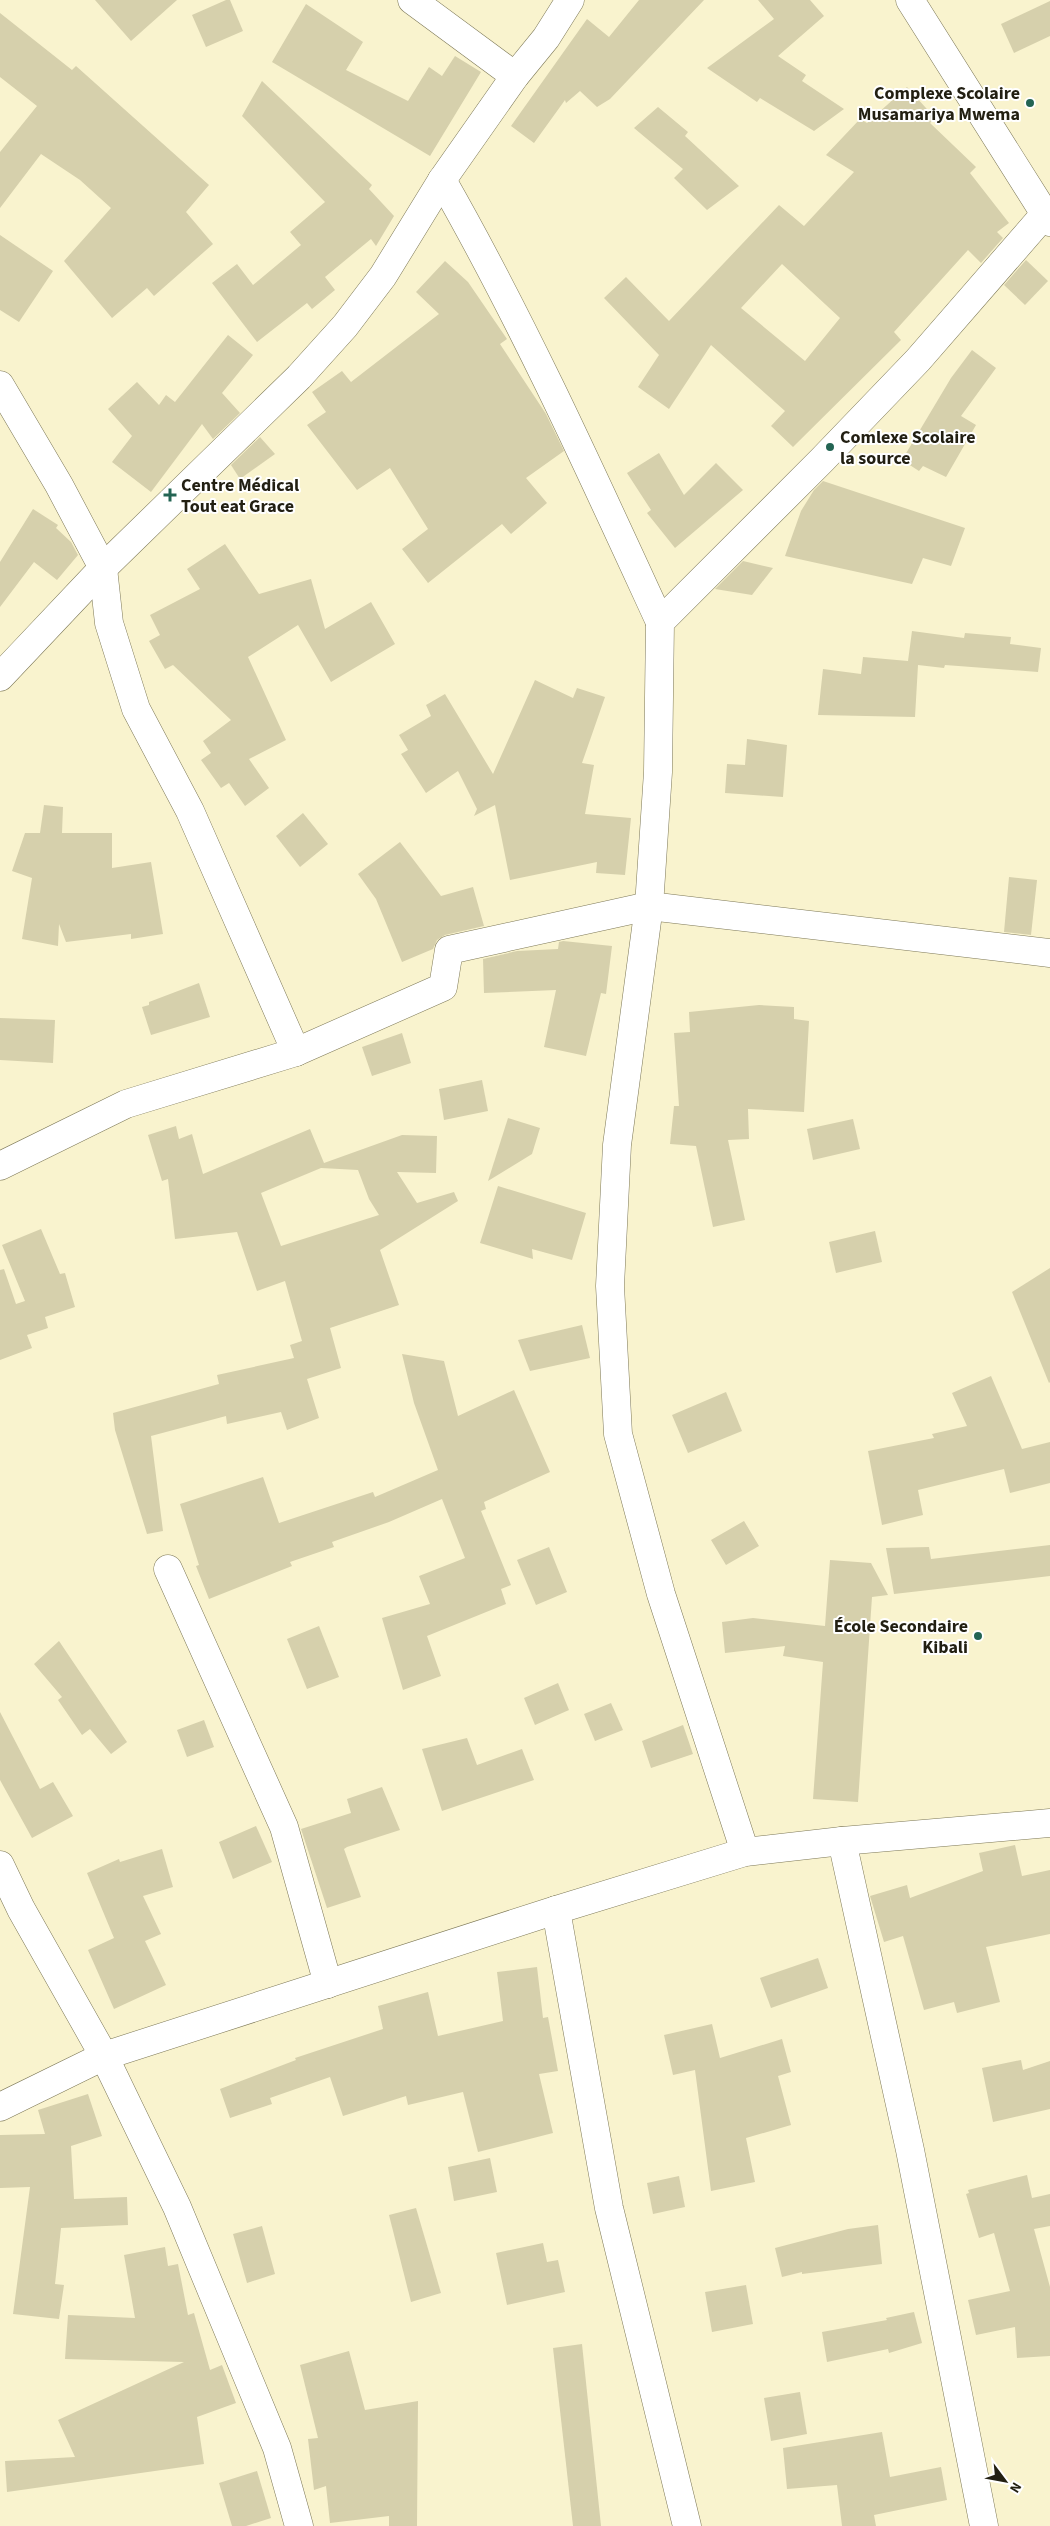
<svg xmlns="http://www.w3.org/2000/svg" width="1050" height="2526" font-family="'Source Sans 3',sans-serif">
<rect width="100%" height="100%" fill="#f9f3ce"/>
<g fill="#d6d0ac" fill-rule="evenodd">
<path d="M95 0H177L131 41Z"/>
<path d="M226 0H230L243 31 206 47 192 15Z"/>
<path d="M639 0H704L610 99 597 107 580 91 566 103 565 100 534 143 511 126 587 19 609 37Z"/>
<path d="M758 0H810L824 16 778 56 806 75 802 81 844 109 814 131 760 98 757 102 707 68 774 19Z"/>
<path d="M1050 1V36L1014 53 1001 24Z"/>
<path d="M306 4 363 42 346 70 408 101 429 67 442 76 455 56 481 72 430 156 272 62Z"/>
<path d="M0 13 72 70 76 66 209 185 186 212 213 244 154 296 147 288 112 318 64 261 111 208 80 180 41 154 0 208V152L37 106 0 77Z"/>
<path d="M262 81 372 185 369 189 394 216 376 246 371 239 325 277 335 290 312 309 307 303 257 342 212 283 237 264 253 285 301 245 290 232 325 202 242 116Z"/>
<path d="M907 87 935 118 930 123 976 167 970 173 1009 223 997 232 1003 238 981 263 968 250 894 332 901 340 793 447 771 426 785 411 711 345 669 409 638 387 659 355 604 298 626 277 669 321 779 205 804 226 854 172 826 155 860 119 867 123ZM782 264 840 318 805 361 741 308Z"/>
<path d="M658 107 688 132 685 136 739 186 707 210 674 178 683 169 634 128Z"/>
<path d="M0 235 53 271 19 322 0 310Z"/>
<path d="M1026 260 1048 281 1025 305 1004 285Z"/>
<path d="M445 261 468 282 507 339 500 344 546 414 564 451 526 478 547 503 511 534 502 524 428 583 402 549 428 529 390 468 357 490 307 425 326 412 312 392 342 371 351 382 439 314 416 292Z"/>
<path d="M228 335 253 355 222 393 240 413 213 439 202 424 151 492 112 462 132 436 108 409 137 382 159 405 166 395 175 402Z"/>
<path d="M972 350 996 368 961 416 976 425 946 477 923 466 919 471 902 460 951 378Z"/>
<path d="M260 437 275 454 240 479 231 465Z"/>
<path d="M659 453 684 495 716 463 743 490 675 548 647 513 651 510 627 473Z"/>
<path d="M823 481 965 528 951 566 923 558 912 584 785 556 801 511 814 490Z"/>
<path d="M33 509 58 525 56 528 71 542 78 555 57 580 34 562 0 607V562Z"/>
<path d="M225 544 259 594 311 579 325 629 371 602 395 644 331 682 298 625 248 657 286 740 249 759 269 788 245 806 229 783 221 788 201 760 211 753 203 741 231 720 173 665 165 669 149 641 160 635 150 615 200 589 187 569Z"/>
<path d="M743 561 773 568 752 595 715 589Z"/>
<path d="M912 631 964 638 965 633 1011 637 1010 644 1041 648 1038 672 945 665 944 668 918 665 915 717 818 715 823 669 861 674 863 657 908 661Z"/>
<path d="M535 680 573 698 577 688 605 697 582 763 594 765 585 814 631 818 625 875 596 873 597 862 510 880 495 805 474 816 477 809 458 771 426 793 401 754 408 750 399 735 431 716 426 705 445 694 493 774Z"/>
<path d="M747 739 787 745 783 797 725 793 727 764 745 765Z"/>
<path d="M44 805 63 807 62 833H112V868L151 862 163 934 131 939V934L66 942 59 924 58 946 22 939 32 878 12 871 25 833H40Z"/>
<path d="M303 813 328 844 300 867 276 836Z"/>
<path d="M400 842 441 896 473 887 484 926 445 935 437 940 433 949 402 962 376 899 358 874Z"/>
<path d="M1009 877 1037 880 1031 935 1004 932Z"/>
<path d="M563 941 612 946 606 994 601 993 586 1056 544 1047 556 990 484 993 483 959 517 951 558 949 559 942Z"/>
<path d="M199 983 210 1017 151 1035 142 1007 149 1005V1002Z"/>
<path d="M759 1005 794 1007V1019L809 1021 804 1112 748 1109 749 1139 728 1140 745 1220 713 1227 696 1146 670 1144 674 1106H679L674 1033 690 1032 689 1012Z"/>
<path d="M0 1018 55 1020 53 1063 0 1060Z"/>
<path d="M402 1033 411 1063 372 1076 362 1047Z"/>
<path d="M482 1080 488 1111 444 1120 439 1089Z"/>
<path d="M508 1118 540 1128 532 1154 488 1181Z"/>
<path d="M853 1119 860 1149 813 1160 807 1129Z"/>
<path d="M176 1126 179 1139 192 1134 203 1174 310 1129 324 1163 402 1135 437 1136 436 1173 397 1172 417 1203 454 1192 458 1201 380 1250 399 1305 330 1328 341 1368 307 1379 319 1418 287 1430 281 1412 227 1424 226 1416 151 1436 163 1531 147 1534 115 1430 113 1413 219 1384 217 1375 294 1358 290 1345 302 1341 285 1281 257 1291 237 1232 175 1239 168 1179 162 1181 148 1135ZM321 1168 358 1170 369 1199 379 1215 281 1246 261 1193Z"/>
<path d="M498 1186 586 1213 572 1260 532 1249 533 1259 480 1243Z"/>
<path d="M41 1229 60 1274 65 1273 75 1307 45 1317 48 1328 27 1335 32 1348 0 1360V1270L4 1269 16 1304 25 1301 2 1245Z"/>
<path d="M875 1231 882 1262 836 1273 829 1242Z"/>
<path d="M1050 1268V1382L1049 1383 1012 1292Z"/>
<path d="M582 1325 590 1358 530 1371 518 1340Z"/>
<path d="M402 1354 444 1361 458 1416 514 1390 550 1472 484 1502 486 1509 481 1511 511 1585 501 1589 506 1604 427 1636 441 1676 403 1690 382 1618 430 1604 419 1576 465 1558 442 1499 389 1522 332 1542 334 1547 290 1562 292 1566 209 1599 196 1566 199 1565 180 1504 263 1477 279 1523 373 1492 375 1497 438 1470 414 1403Z"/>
<path d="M991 1376 1022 1449 1050 1442V1483L1010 1493 1004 1469 918 1490 923 1515 882 1525 868 1451 934 1438 932 1434 967 1426 952 1393Z"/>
<path d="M726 1392 742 1431 688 1453 672 1415Z"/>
<path d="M744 1521 759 1546 726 1565 711 1540Z"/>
<path d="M1050 1545V1576L894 1594 886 1548 929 1547 931 1559Z"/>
<path d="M549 1547 567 1592 536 1605 517 1560Z"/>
<path d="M830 1560 871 1563 888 1595 872 1597 858 1802 813 1799 823 1662 783 1656 785 1646 725 1653 722 1622 753 1618 825 1626Z"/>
<path d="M319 1626 339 1677 307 1689 287 1639Z"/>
<path d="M59 1641 127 1742 111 1754 90 1729 82 1735 58 1700 62 1697 34 1664Z"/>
<path d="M558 1683 569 1710 535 1725 524 1698Z"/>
<path d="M611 1703 623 1730 595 1741 584 1714Z"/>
<path d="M0 1712 40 1789 53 1782 73 1816 32 1838 0 1780Z"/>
<path d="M204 1720 214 1747 187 1757 177 1730Z"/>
<path d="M683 1725 693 1754 651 1768 642 1741Z"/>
<path d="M467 1738 477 1765 522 1749 534 1780 442 1811 422 1749Z"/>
<path d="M382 1787 400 1830 347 1847 344 1849 361 1897 327 1908 301 1829 351 1813 347 1799Z"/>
<path d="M256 1826 272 1862 233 1879 219 1842Z"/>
<path d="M1015 1845 1022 1876 1050 1870V1934L986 1947 1000 2002 957 2013 954 2002 924 2010 903 1936 884 1942 870 1896 907 1885 910 1898 983 1871 979 1853Z"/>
<path d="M162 1849 173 1887 143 1896 161 1934 145 1941 166 1985 114 2009 88 1950 114 1938 87 1873 119 1859 120 1862Z"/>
<path d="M818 1958 828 1988 771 2008 760 1978Z"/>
<path d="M537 1967 543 2018 548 2017 558 2071 539 2074 553 2133 478 2152 463 2092 408 2105 406 2096 343 2116 330 2077 270 2098 272 2104 230 2118 220 2089 296 2060 295 2058 383 2029 378 2006 428 1992 438 2036 503 2021 497 1972Z"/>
<path d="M712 2024 720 2058 782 2039 791 2072 778 2076 791 2125 746 2138 755 2182 711 2191 695 2070 673 2075 664 2035Z"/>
<path d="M1021 2060 1023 2070 1050 2061V2109L993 2122 982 2068Z"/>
<path d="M88 2094 102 2136 71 2146 74 2199 127 2197 128 2225 61 2228 55 2284 64 2285 59 2319 13 2314 30 2187 0 2188V2135L45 2134 38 2110Z"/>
<path d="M490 2158 497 2192 454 2201 448 2167Z"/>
<path d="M1027 2175 1032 2198 1050 2194V2226L1034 2229 1050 2287V2356L1017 2358 1015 2327 976 2335 968 2300 1010 2291 994 2233 979 2238 966 2194 969 2193 968 2190Z"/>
<path d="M679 2176 685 2207 653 2214 647 2183Z"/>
<path d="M416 2208 441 2293 411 2302 389 2215Z"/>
<path d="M878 2225 882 2264 802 2274V2272L782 2277 775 2248 848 2229Z"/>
<path d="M262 2226 275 2274 247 2283 233 2234Z"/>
<path d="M543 2243 547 2262 558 2260 565 2292 507 2305 496 2253Z"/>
<path d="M165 2247 168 2266 178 2264 188 2315 194 2313 210 2370 222 2365 236 2403 197 2417 204 2464 7 2492 5 2461 75 2457 58 2420 184 2362 65 2359 68 2315 135 2318 124 2255Z"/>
<path d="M746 2285 753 2324 712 2332 705 2292Z"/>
<path d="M914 2312 922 2343 889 2353 888 2349 827 2362 822 2332 887 2320 886 2318Z"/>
<path d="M582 2344 601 2526H573L553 2348Z"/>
<path d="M349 2351 365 2410 418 2401 417 2526H389V2516L330 2523 326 2486 314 2490 308 2439 318 2438 300 2365Z"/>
<path d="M800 2392 807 2434 771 2441 764 2398Z"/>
<path d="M882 2432 890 2477 941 2467 947 2500 874 2515 876 2526H842L837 2485 787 2489 783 2448Z"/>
<path d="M257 2471 271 2518 246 2526H232L219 2483Z"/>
</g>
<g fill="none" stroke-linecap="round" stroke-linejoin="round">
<defs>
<g id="minor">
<path d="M412 0 515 76"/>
<path d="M442 180C523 322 591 472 660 622"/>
<path d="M0 385 59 485 103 568 109 623 136 709 190 811 296 1052"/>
<path d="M0 677 103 568 299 377 345 326 383 276 442 180 515 76 546 38 570 0"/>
<path d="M0 1166 126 1104 296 1052 443 987 449 950 649 906 1050 953"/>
<path d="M168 1569 284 1827 328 1984"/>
<path d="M842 1841 910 2150 984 2526"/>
<path d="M745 1852 661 1594 618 1434 610 1286 617 1145 649 906 658 772 660 622 822 460 918 360 1045 214"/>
<path d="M0 1865 21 1909 104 2056 177 2207 277 2448 299 2526"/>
<path d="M556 1910 609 2208 687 2526"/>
<path d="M0 2107 104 2056 556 1910 745 1852 842 1841 1050 1823"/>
</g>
<path id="tertiary" d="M910 0 1050 222"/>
</defs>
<use href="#minor" stroke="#7d7857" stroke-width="29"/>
<use href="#tertiary" stroke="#7d7857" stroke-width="29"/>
<use href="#minor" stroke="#fff" stroke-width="28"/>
<use href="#tertiary" stroke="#fff" stroke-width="28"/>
</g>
<g fill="#236453" stroke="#fff" stroke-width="2">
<circle cx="1030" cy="103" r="5"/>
<circle cx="830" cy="447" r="5"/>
<path d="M167.5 487.5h5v5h5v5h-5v5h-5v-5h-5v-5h5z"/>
<circle cx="978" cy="1636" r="5"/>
</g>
<g text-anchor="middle" stroke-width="4" stroke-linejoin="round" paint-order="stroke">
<g font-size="18" font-weight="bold" fill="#221f12" stroke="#fff" text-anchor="end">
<text x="1020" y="99">Complexe Scolaire<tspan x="1020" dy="21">Musamariya Mwema</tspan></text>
<text x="840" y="443" text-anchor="start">Comlexe Scolaire<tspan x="840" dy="21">la source</tspan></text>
<text x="181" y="491" text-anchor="start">Centre Médical<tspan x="181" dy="21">Tout eat Grace</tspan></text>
<text x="968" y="1632">École Secondaire<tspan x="968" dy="21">Kibali</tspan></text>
</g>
</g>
<g transform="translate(1005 2481) rotate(122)" stroke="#ffffff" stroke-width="4" paint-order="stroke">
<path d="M0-4L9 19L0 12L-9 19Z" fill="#221f12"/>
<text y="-8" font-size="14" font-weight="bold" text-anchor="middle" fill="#221f12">N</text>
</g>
</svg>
